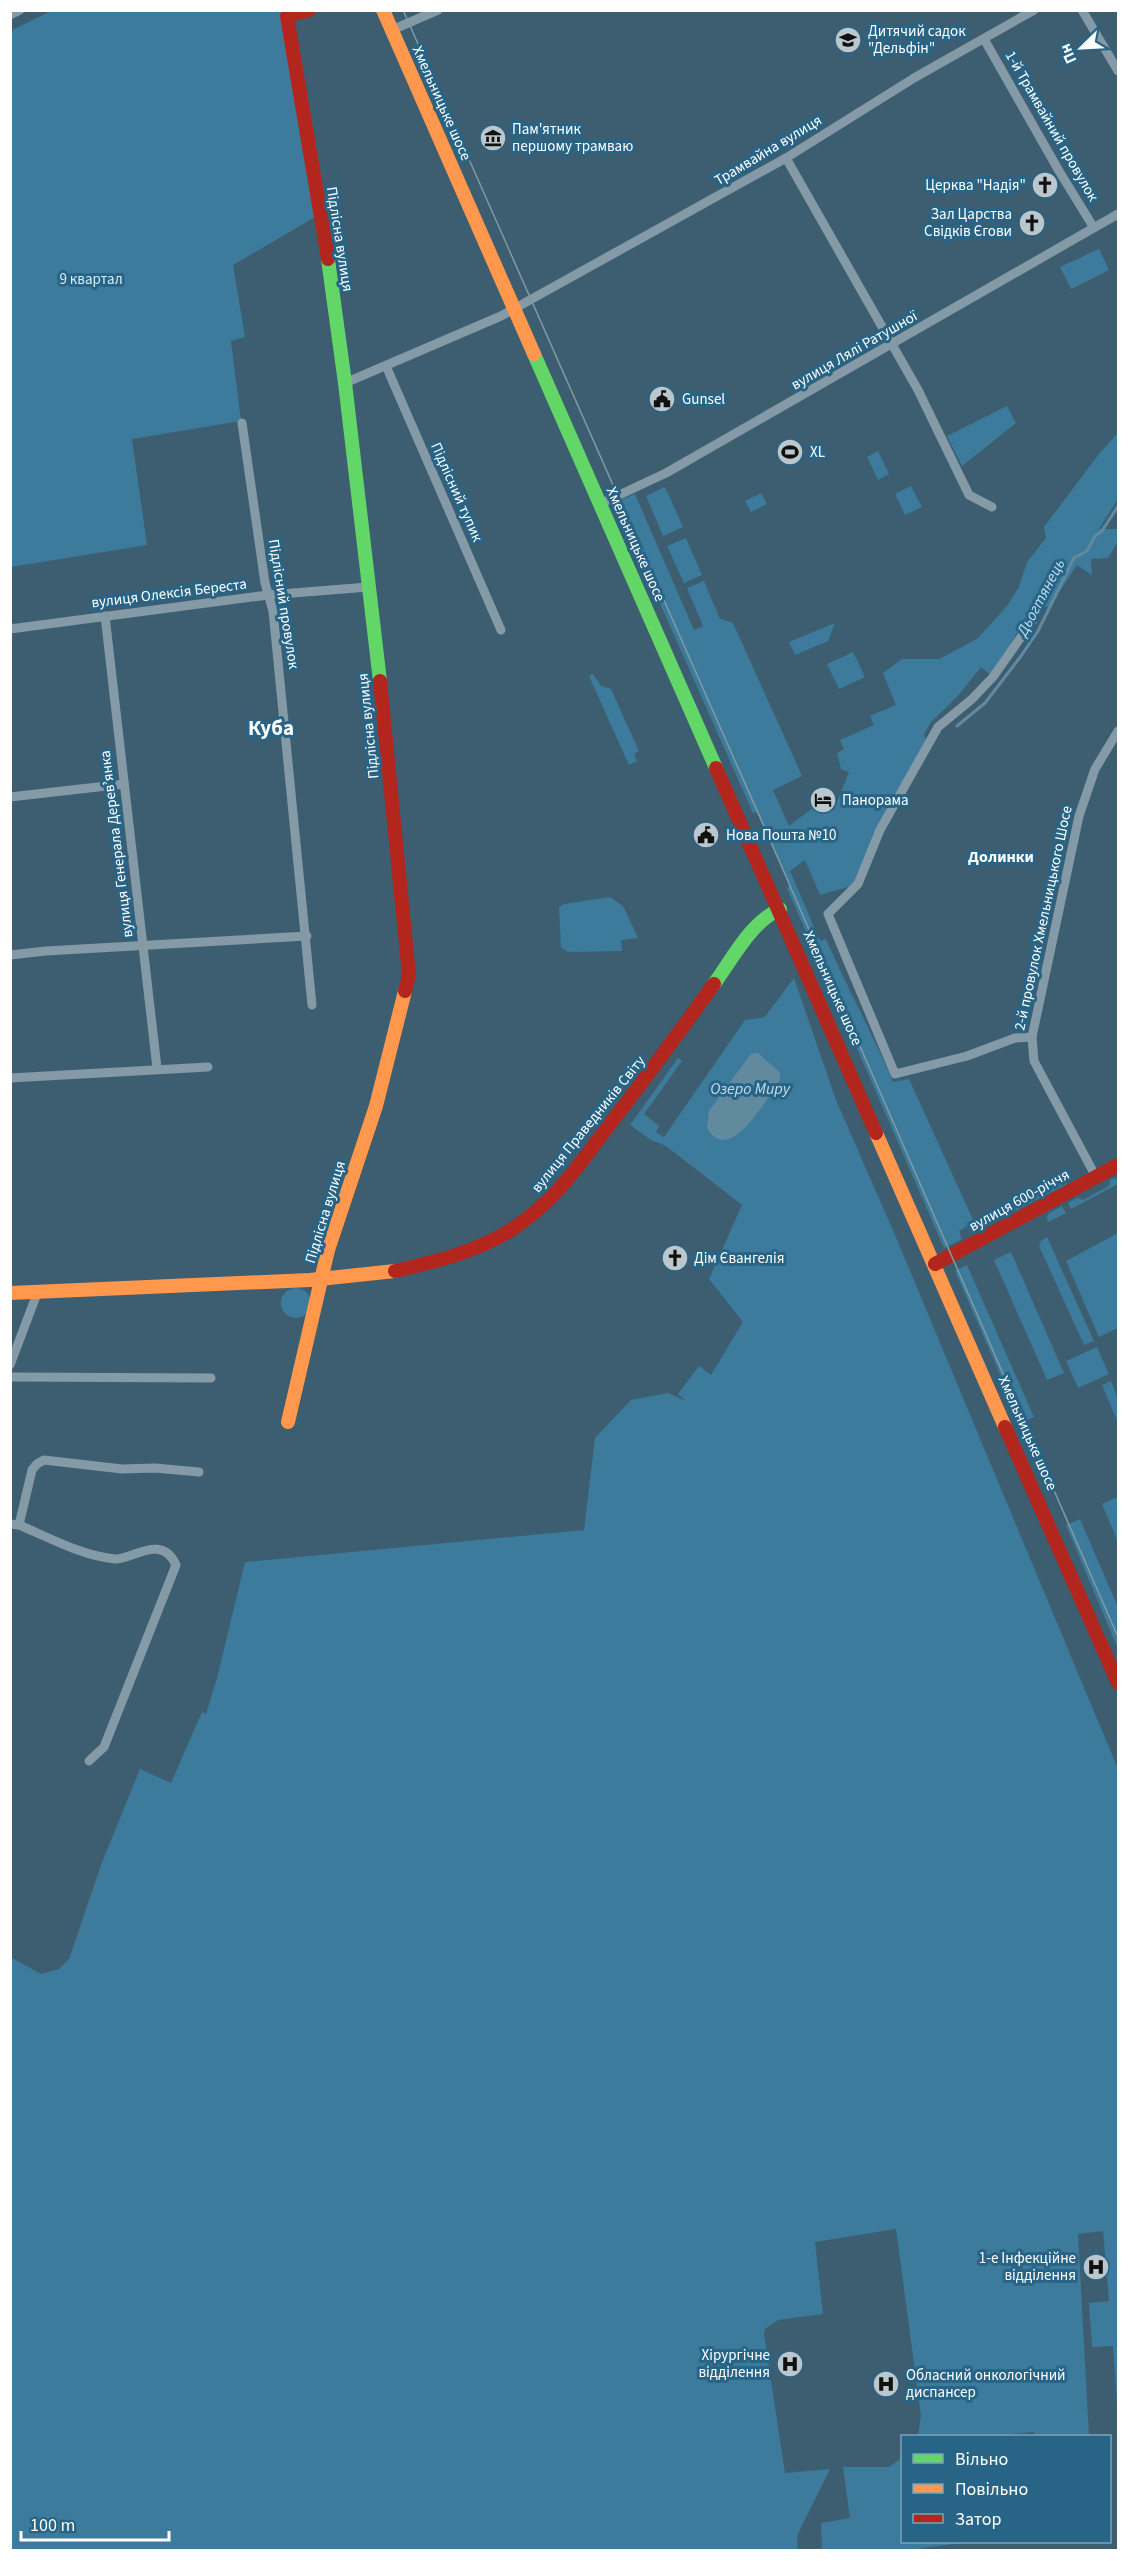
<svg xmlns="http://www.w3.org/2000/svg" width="1129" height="2561" font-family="'Source Sans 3',sans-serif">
<rect width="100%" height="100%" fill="#3d5e70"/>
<g fill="#3c7b9b">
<path d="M51 11H286L320 214 233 265 245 337 231 341 241 421 132 439 147 545 11 567 10 31Z"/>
<path d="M1099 249 1109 270 1071 289 1060 267Z"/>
<path d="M1007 406 1016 423 962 466 947 436Z"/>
<path d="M1118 433V499L1099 529H1118V541L1108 558 1091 559 1092 575 1077 565 1050 606 1030 611 992 676 981 667 957 697 931 722 924 734 927 745 880 830 858 884 820 895 805 860 790 871 820 941 826 939C847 988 873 1034 893 1082L909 1079 974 1222 1063 1176 1067 1184 972 1234 967 1226 959 1231 962 1239 944 1248 787 888 790 886 757 812 753 813 615 502 635 494 694 630 703 626 687 588 704 581 720 619 733 623 802 776 773 790 789 826 818 804 834 810 849 772 841 769 837 753 844 749 840 740 874 725 870 716 896 705 883 673 902 659H939L977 639 1007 606 1019 587 1027 562 1046 538 1044 527 1099 454Z"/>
<path d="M878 451 889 474 878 480 867 457Z"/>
<path d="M911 486 922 507 905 515 895 494Z"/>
<path d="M665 487 683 527 663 536 646 496Z"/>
<path d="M761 493 767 504 751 512 745 501Z"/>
<path d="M686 538 702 575 684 583 667 546Z"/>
<path d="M835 623 828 641 795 655 789 642Z"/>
<path d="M853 652 865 677 839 689 827 664Z"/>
<path d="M593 674 601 686 611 689 639 751 634 754 637 761 629 765 589 676Z"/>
<path d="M610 897 623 906 638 938 621 940 622 951 568 952 561 947 559 907 564 904Z"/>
<path d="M794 978 836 1100 898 1242 1118 1769V2416L1113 2346 1092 2347 1089 2303 1109 2301 1103 2231 1078 2234 1089 2436H1038L1033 2432 994 2436H918L921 2416 896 2229 815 2242 823 2314 778 2320 765 2329 764 2334 785 2473 830 2469 797 2536 798 2550H11L10 1957 41 1974 59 1969 69 1959 101 1865 140 1769 171 1783 202 1712 206 1714 217 1678 245 1562 584 1530 595 1438 631 1400 668 1393 686 1401 678 1394 699 1366 711 1375 743 1322 709 1279 742 1205 666 1146 651 1140 630 1125 678 1058 682 1061 644 1114 659 1126 656 1132 664 1137 745 1020 765 1017Z"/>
<path d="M1114 1178 1118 1180V1184L1071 1209 1068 1203 1077 1198 1083 1200 1109 1186 1110 1180Z"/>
<path d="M1062 1206 1066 1213 1048 1222 1047 1217 1049 1213Z"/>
<path d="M1118 1233V1328L1099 1337 1066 1261Z"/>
<path d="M1047 1237 1094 1341 1084 1345 1039 1246 1041 1241Z"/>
<path d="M1011 1252 1064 1373 1047 1380 994 1260Z"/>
<path d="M967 1265 1034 1417 1028 1420 1016 1394 1010 1397 955 1271Z"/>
<circle cx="296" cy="1303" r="15"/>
<path d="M1097 1347 1109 1374 1078 1388 1066 1361Z"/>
<path d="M1111 1381 1118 1399V1423L1102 1385Z"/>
<path d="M1118 1497V1542L1102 1504Z"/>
<path d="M1080 1519 1118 1607V1649L1066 1525Z"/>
<path d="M902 2458V2542H968L909 2550H822L821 2523 850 2518 843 2467H889Z"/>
</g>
<path fill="#628a9f" d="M754 1053H758L780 1073V1080C765 1100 730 1167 707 1128L709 1111 750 1055Z"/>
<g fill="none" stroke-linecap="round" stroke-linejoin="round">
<path stroke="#628a9f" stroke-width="3" d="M957 726 985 703 1021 656 1038 631 1074 558 1087 551 1095 536 1102 531 1118 506"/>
<g stroke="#849aa6" stroke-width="9">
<path d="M1082 10 1118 71"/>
<path d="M10 15 20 10"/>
<path d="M392 30 438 10"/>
<path d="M984 39 1059 171 1094 228"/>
<path d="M786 158 918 390 969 495 992 507"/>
<path d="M386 366 501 630"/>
<path d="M345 383 501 316 786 158 914 78 1034 10"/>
<path d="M242 423 265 583 273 611 312 1005"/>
<path d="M600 504 666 473 1118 214"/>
<path d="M105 616 157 1068"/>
<path d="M10 629 268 595 368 587"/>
<path d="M10 797 124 784"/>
<path d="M10 955 46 951 307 936"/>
<path d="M1032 1037 1015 1038 967 1056 895 1074 828 914 858 884 880 830 938 727 972 699 993 677 1033 620"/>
<path d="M10 1078 208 1067"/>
<path d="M1096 1177 1034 1061 1032 1037 1079 816 1095 769 1118 731"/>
<path d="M10 1365 38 1291"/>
<path d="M10 1377 211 1378"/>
<path d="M10 1524 19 1525C48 1537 82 1556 115 1559 131 1560 162 1533 176 1565L104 1747 89 1761"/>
<path d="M19 1525 32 1470 37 1464 44 1460 122 1469 155 1468 199 1472"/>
</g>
<g stroke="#63d668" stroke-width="14">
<path d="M328 259 345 383 380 681"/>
<path d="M534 354 716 768"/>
<path d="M714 984C733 958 750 923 780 909"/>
</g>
<g stroke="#ff974d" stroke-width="14">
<path d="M383 10 534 354"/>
<path d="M876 1133 1005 1427"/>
<path d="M10 1293 310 1280 395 1271"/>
<path d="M288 1422 328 1250 376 1106 405 991"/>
</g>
<g stroke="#b3261e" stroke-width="14">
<path d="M309 10 287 16 328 259"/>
<path d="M380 681 409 975 405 991"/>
<path d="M716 768 876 1133"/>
<path d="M935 1264 1118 1165"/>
<path d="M395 1271C434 1262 476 1252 511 1230 558 1199 577 1167 610 1124 646 1078 680 1031 714 984"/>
<path d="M1005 1427 1118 1683"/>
</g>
<path stroke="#839aa5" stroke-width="1.5" d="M403 10 770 840 1118 1637"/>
</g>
<defs>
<symbol id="school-disc" viewBox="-11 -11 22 22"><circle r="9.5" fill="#bbc7cd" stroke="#276486"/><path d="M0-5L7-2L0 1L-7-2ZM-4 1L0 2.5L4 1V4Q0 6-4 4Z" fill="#111"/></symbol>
<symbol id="museum-disc" viewBox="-11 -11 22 22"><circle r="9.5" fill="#bbc7cd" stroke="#276486"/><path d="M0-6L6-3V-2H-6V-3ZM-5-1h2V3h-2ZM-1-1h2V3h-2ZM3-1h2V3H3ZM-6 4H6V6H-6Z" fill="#111"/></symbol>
<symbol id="church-disc" viewBox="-11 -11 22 22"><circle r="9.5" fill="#bbc7cd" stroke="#276486"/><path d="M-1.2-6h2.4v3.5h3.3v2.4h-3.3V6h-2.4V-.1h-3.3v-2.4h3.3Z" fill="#111"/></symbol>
<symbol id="civic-disc" viewBox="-11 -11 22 22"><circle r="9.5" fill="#bbc7cd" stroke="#276486"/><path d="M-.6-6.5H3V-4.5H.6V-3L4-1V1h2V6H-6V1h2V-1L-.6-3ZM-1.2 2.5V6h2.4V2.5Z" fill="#111"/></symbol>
<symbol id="stadium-disc" viewBox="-11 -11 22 22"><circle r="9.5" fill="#bbc7cd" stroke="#276486"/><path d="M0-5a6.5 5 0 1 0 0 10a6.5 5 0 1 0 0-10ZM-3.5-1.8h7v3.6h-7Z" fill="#111"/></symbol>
<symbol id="hotel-disc" viewBox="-11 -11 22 22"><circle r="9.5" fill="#bbc7cd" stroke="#276486"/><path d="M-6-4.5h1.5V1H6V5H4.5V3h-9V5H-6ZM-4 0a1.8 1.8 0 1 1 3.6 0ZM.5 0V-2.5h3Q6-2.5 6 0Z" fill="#111"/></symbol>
<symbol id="hospital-disc" viewBox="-11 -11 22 22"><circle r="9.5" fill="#bbc7cd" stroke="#276486"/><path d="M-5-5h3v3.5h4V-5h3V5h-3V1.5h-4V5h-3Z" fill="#111"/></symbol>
</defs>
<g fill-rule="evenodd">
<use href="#school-disc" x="833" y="25" width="30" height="30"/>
<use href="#museum-disc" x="478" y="123" width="30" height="30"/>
<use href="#church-disc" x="1030" y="170" width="30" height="30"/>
<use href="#church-disc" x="1017" y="208" width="30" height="30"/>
<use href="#civic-disc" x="647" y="384" width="30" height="30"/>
<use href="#stadium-disc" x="775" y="437" width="30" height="30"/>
<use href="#hotel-disc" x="808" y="785" width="30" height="30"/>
<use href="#civic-disc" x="691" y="820" width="30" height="30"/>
<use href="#church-disc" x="660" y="1243" width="30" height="30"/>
<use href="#hospital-disc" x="1081" y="2252" width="30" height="30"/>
<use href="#hospital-disc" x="775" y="2349" width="30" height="30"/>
<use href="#hospital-disc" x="871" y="2369" width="30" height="30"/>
</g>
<g text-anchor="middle" stroke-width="6" stroke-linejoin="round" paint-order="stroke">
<g font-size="15" fill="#fff" stroke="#276486" text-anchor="start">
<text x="868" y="36">Дитячий садок<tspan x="868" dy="17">"Дельфін"</tspan></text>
<text x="512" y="134">Пам'ятник<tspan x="512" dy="17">першому трамваю</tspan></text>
<text x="1026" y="190" text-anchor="end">Церква "Надія"</text>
<text x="1012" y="219" text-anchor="end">Зал Царства<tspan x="1012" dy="17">Свідків Єгови</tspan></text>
<text x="682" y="404">Gunsel</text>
<text x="810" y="457">XL</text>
<text x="842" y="805">Панорама</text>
<text x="726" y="840">Нова Пошта №10</text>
<text x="694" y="1263">Дім Євангелія</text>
<text x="1076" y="2263" text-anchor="end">1-е Інфекційне<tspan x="1076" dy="17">відділення</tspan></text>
<text x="770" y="2360" text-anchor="end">Хірургічне<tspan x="770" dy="17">відділення</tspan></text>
<text x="906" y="2380">Обласний онкологічний<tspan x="906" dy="17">диспансер</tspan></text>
</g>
<g font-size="15" fill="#fff" stroke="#276486">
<text transform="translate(442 103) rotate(66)" y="5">Хмельницьке шосе</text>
<text transform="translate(1052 126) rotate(60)" y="5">1-й Трамвайний провулок</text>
<text transform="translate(768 150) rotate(-31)" y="5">Трамвайна вулиця</text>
<text transform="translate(340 239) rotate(81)" y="5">Підлісна вулиця</text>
<text transform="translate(854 350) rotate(-30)" y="5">вулиця Лялі Ратушної</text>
<text transform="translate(457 492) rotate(66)" y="5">Підлісний тупик</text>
<text transform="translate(636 544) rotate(66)" y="5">Хмельницьке шосе</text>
<text transform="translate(169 593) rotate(-7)" y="5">вулиця Олексія Береста</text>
<text transform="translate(284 604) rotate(81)" y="5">Підлісний провулок</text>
<text transform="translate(368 726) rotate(-96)" y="5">Підлісна вулиця</text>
<text transform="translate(116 844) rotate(-97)" y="5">вулиця Генерала Деревʼянка</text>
<text transform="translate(1043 918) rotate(-78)" y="5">2-й провулок Хмельницького Шосе</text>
<text transform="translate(833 988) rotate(66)" y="5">Хмельницьке шосе</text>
<text transform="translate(588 1124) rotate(-51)" y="5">вулиця Праведників Світу</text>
<text transform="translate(1019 1200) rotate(-29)" y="5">вулиця 600-річчя</text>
<text transform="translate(325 1212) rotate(-73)" y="5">Підлісна вулиця</text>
<text transform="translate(1028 1433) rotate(66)" y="5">Хмельницьке шосе</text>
</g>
<g font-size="15" fill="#d6ebf6" stroke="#276486">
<text x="91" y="284">9 квартал</text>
</g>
<g font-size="16" font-style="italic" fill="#bedeef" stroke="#276486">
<text transform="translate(1040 597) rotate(-62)" y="6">Дьогтянець</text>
<text x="750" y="1094">Озеро Миру</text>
</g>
<g font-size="16" font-weight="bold" fill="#fff" stroke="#276486">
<text x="1001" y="862">Долинки</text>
</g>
<g font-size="21" font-weight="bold" fill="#fff" stroke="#276486">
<text x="271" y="735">Куба</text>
</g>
</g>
<rect width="1129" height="2561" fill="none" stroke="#ffffff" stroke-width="24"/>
<rect x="901" y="2435" width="210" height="108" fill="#276486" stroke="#7da2b6" stroke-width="1.5"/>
<rect x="913" y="2454" width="30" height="9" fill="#63d668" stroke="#7da2b6" stroke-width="1.5"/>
<text x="955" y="2465" font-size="18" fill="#ffffff">Вільно</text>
<rect x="913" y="2484" width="30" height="9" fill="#ff974d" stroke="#7da2b6" stroke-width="1.5"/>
<text x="955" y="2495" font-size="18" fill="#ffffff">Повільно</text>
<rect x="913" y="2514" width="30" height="9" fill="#b3261e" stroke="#7da2b6" stroke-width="1.5"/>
<text x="955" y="2525" font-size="18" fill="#ffffff">Затор</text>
<g transform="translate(1081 48) rotate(246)" stroke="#276486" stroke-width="4.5" paint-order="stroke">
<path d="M0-4.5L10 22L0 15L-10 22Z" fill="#ffffff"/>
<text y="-9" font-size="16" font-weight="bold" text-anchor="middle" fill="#ffffff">Пн</text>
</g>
<path d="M21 2531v9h148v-9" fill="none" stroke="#ffffff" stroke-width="3"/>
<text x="30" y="2531" font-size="18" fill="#ffffff" stroke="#276486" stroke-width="4.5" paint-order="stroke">100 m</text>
</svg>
